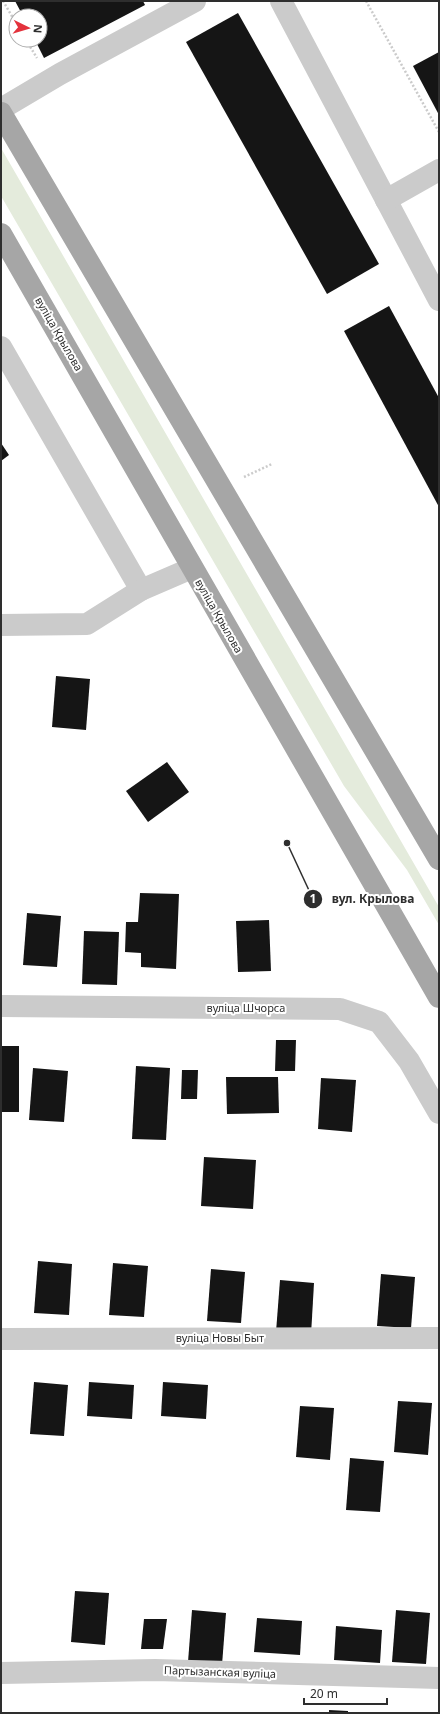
<svg xmlns="http://www.w3.org/2000/svg" width="440" height="1714" font-family="'Noto Sans',sans-serif">
<rect width="100%" height="100%" fill="#fff"/>
<path fill="#e4ebdc" d="M1 148 439 907V925L407 870 344 786 1 196Z"/>
<g fill="#151515">
<path d="M15 1H143L145 5 44 58 35 40H40V16H23Z"/>
<path d="M238 13 379 264 327 294 186 42Z"/>
<path d="M439 52V115L413 66Z"/>
<path d="M389 306 439 398V507L344 331Z"/>
<path d="M1 443 9 455 1 461Z"/>
<path d="M56 676 90 679 86 730 52 727Z"/>
<path d="M167 762 189 792 148 822 126 791Z"/>
<path d="M140 893 179 894 176 969 141 967V953L125 952 126 922H138Z"/>
<path d="M27 913 61 916 57 967 23 965Z"/>
<path d="M269 920 271 971 238 972 236 921Z"/>
<path d="M84 931 119 932 117 985 82 984Z"/>
<path d="M276 1040H296L295 1071H275Z"/>
<rect x="1" y="1046" width="18" height="66"/>
<path d="M136 1066 170 1068 166 1140 132 1139Z"/>
<path d="M33 1068 68 1071 64 1122 29 1120Z"/>
<path d="M182 1070H198L197 1099H181Z"/>
<path d="M226 1077H278L279 1113 227 1114Z"/>
<path d="M321 1078 356 1080 352 1132 318 1129Z"/>
<path d="M204 1157 256 1160 253 1209 201 1206Z"/>
<path d="M38 1261 72 1264 69 1315 34 1313Z"/>
<path d="M113 1263 148 1266 144 1317 109 1315Z"/>
<path d="M211 1269 245 1272 241 1323 207 1321Z"/>
<path d="M381 1274 415 1277 411 1328 377 1326Z"/>
<path d="M280 1280 314 1283 311 1335 276 1332Z"/>
<path d="M34 1382 68 1385 64 1436 30 1434Z"/>
<path d="M89 1382 134 1385 132 1419 87 1416Z"/>
<path d="M163 1382 208 1385 206 1419 161 1416Z"/>
<path d="M398 1401 432 1403 428 1455 394 1452Z"/>
<path d="M300 1406 334 1408 330 1460 296 1457Z"/>
<path d="M350 1458 384 1461 380 1512 346 1510Z"/>
<path d="M75 1591 109 1593 105 1645 71 1642Z"/>
<path d="M192 1610 226 1613 222 1665 188 1662Z"/>
<path d="M396 1610 430 1613 426 1664 392 1662Z"/>
<path d="M257 1618 302 1621 300 1655 254 1652Z"/>
<path d="M144 1619H167L163 1649H141Z"/>
<path d="M336 1626 382 1630 380 1663 334 1660Z"/>
<path d="M329 1710 348 1711V1713H329Z"/>
</g>
<g fill="none" stroke-linecap="round" stroke-linejoin="round">
<g stroke="#cbcbcb" stroke-width="2.5" stroke-dasharray="2 2" stroke-linecap="butt">
<path d="M3 1 16 23"/>
<path d="M366 1 439 132"/>
<path d="M26 40 37 58"/>
<path d="M244 477 272 464"/>
</g>
<g stroke="#cbcbcb" stroke-width="22">
<path d="M281 1 439 300"/>
<path d="M1 109 60 74 195 1"/>
<path d="M386 200 439 170"/>
<path d="M1 347 141 590"/>
<path d="M1 625 87 624 141 590 192 568"/>
<path d="M1 1006 340 1009 379 1022 409 1061 439 1113"/>
<path d="M1 1339 439 1338"/>
<path d="M1 1673 155 1670 439 1678"/>
</g>
<g stroke="#a6a6a6" stroke-width="22">
<path d="M1 113 439 859"/>
<path d="M1 234 439 997"/>
</g>
</g>
<g text-anchor="middle" stroke-width="4" stroke-linejoin="round" paint-order="stroke">
<g font-size="11" fill="#2e2e2e" stroke="#fff">
<text transform="translate(59 334) rotate(60)" y="4">вуліца Крылова</text>
<text transform="translate(219 616) rotate(60)" y="4">вуліца Крылова</text>
<text x="246" y="1012">вуліца Шчорса</text>
<text x="220" y="1342">вуліца Новы Быт</text>
<text transform="translate(220 1672) rotate(2)" y="4">Партызанская вуліца</text>
</g>
</g>
<path fill="none" stroke="#2e2e2e" stroke-width="1.5" d="M287 843L313 899"/>
<g fill="#2e2e2e" stroke="#fff" stroke-width="1.5">
<circle cx="287" cy="843" r="4"/>
<circle cx="313" cy="899" r="10"/>
</g>
<g font-size="12" text-anchor="middle" font-weight="bold" fill="#fff">
<text x="313" y="903">1</text>
</g>
<g font-size="12" text-anchor="middle" font-weight="bold" fill="#2e2e2e" stroke="#fff" stroke-width="4" stroke-linejoin="round" paint-order="stroke">
<text x="373" y="903">вул. Крылова</text>
</g>
<rect width="440" height="1714" fill="none" stroke="#2e2e2e" stroke-width="4"/>
<g transform="translate(28 28) rotate(95)"><circle r="19" fill="#ffffff" stroke="#ababab"/>
<path d="M0-3L7 15L0 10L-7 15Z" fill="#e3323c"/>
<text y="-6" font-size="11" font-weight="bold" text-anchor="middle" fill="#2e2e2e">N</text>
</g>
<path d="M304 1698v6h83v-6" fill="none" stroke="#2e2e2e" stroke-width="2"/>
<text x="310" y="1698" font-size="12" fill="#2e2e2e" stroke="#ffffff" stroke-width="3" paint-order="stroke">20 m</text>
</svg>
